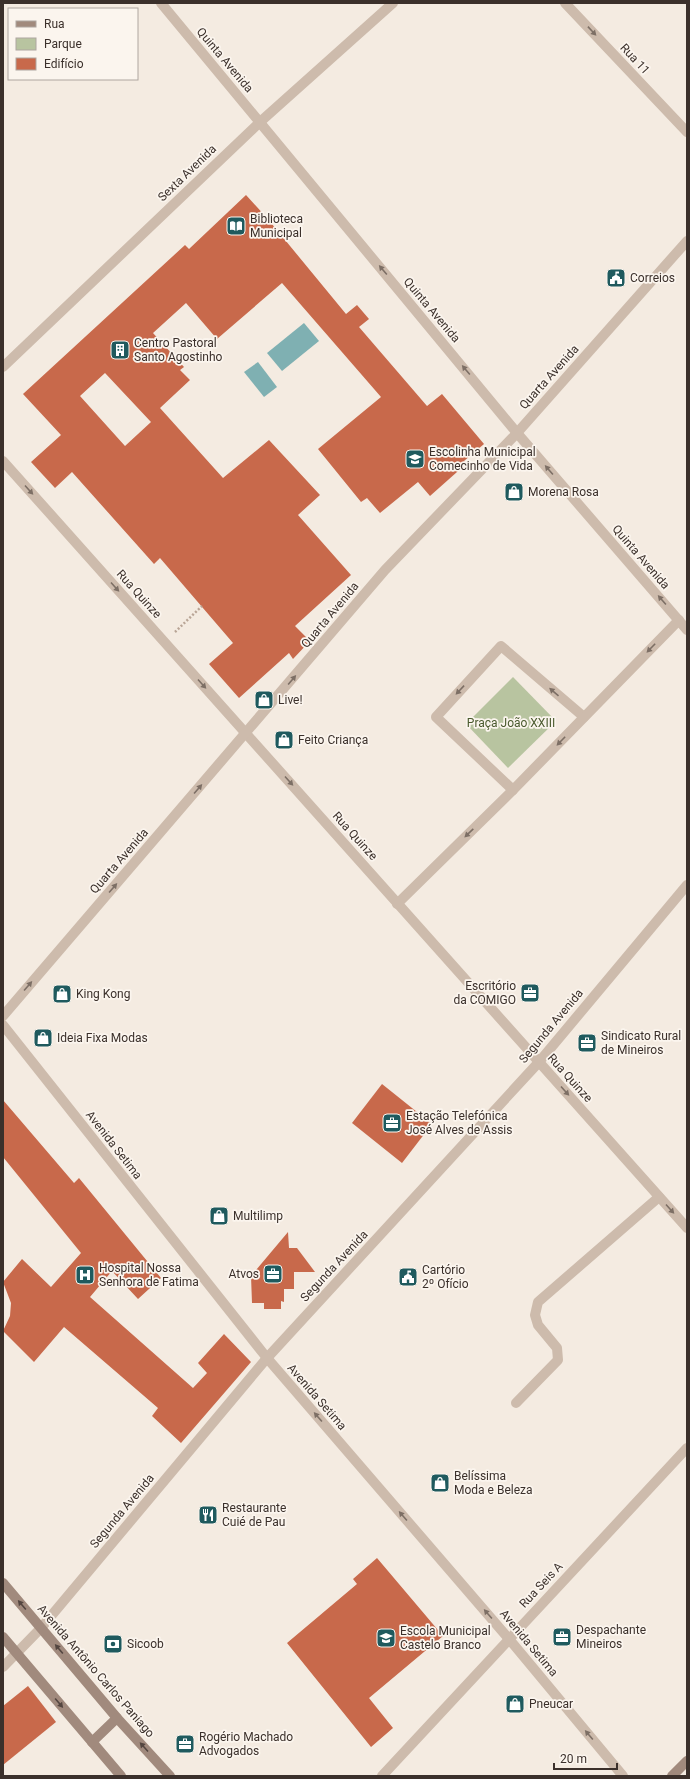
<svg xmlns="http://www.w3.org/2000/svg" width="690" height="1779" font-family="Roboto,sans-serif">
<rect width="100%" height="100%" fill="#f4ebe1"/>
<path fill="#b8c4a0" d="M513 677 556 721 508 768 466 724Z"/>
<g fill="#7fb0b2">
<path d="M304 323 319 341 282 371 267 353Z"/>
<path d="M258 362 277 387 264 397 244 372Z"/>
</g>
<g fill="#c8694b" fill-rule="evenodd">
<path d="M246 195 267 218 346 314 357 305 369 319 359 327 427 406 442 394 484 444 464 461 466 464 430 496 418 482 380 513 367 498 361 502 318 449 381 397 282 283 217 339 186 303 153 333 184 367 180 370 190 380 160 408 223 478 269 440 320 495 298 515 351 575 295 626 310 641 293 659 289 653 239 698 209 664 233 643 160 558 154 564 72 472 55 488 31 462 61 435 23 394 185 245 189 249ZM105 373 151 422 125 446 80 396Z"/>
<path d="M382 1084 432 1124 402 1163 352 1123Z"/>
<path d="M3 1100 74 1183 79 1178 161 1278 138 1299 112 1271 90 1297 193 1388 207 1373 198 1363 224 1334 251 1362 181 1443 152 1416 158 1408 64 1327 34 1362 3 1331 10 1316 11 1303 3 1282 22 1259 51 1287 81 1253 3 1157Z"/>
<path d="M288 1232 289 1248H297L315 1272H294V1289H284V1302L281 1301V1309H264V1303H252L251 1276Z"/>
<path d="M377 1558 443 1636 369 1698 393 1728 371 1747 287 1643 357 1584 353 1579Z"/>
<path d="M28 1686 56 1722 3 1765V1706Z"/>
</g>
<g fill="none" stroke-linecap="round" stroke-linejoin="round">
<path stroke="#b9a596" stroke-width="2.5" stroke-dasharray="2 2" stroke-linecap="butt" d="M175 632 202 606"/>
<g stroke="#cdbbac" stroke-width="10">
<path d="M161 3 517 433 687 630"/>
<path d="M565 3 687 132"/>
<path d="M3 367 260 122 393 3"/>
<path d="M3 461 687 1228"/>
<path d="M513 790 436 717 501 646 584 717"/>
<path d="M397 904 513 790 679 620"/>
<path d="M3 1016 385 570 517 433 687 241"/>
<path d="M3 1025 267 1358 509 1639 623 1776"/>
<path d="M516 1403 558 1360 557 1348 538 1325 535 1315 538 1302 659 1197"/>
<path d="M3 1667 41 1628 267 1358 539 1062 687 885"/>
<path d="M382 1776 687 1448"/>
</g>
<g stroke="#a18a7d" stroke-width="10">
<path d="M3 1583 117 1718 170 1776"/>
<path d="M3 1637 121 1776"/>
<path d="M92 1742 117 1718"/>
<path d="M672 1776 687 1761"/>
</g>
</g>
<defs><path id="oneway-solid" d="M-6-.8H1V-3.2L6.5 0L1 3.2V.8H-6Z"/></defs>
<g fill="#7d6f65">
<use href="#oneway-solid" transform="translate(592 31) rotate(47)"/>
<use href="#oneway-solid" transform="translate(383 270) rotate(-130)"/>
<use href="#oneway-solid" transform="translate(466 370) rotate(-130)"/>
<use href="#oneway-solid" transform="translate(549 470) rotate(-131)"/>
<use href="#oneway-solid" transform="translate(29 490) rotate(48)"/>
<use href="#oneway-solid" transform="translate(115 587) rotate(48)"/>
<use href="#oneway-solid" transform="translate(662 600) rotate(-131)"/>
<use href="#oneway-solid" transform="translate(651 648) rotate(134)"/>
<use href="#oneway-solid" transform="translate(292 680) rotate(-50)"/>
<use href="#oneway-solid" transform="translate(202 684) rotate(48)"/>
<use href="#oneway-solid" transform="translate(460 690) rotate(133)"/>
<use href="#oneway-solid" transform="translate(554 692) rotate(-139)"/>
<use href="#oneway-solid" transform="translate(561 741) rotate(134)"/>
<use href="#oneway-solid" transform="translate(289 781) rotate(48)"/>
<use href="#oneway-solid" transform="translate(198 789) rotate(-49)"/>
<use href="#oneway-solid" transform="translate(469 833) rotate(136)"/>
<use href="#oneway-solid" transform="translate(113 888) rotate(-49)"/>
<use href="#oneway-solid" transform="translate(28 986) rotate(-49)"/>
<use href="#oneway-solid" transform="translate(565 1091) rotate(48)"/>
<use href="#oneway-solid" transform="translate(670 1209) rotate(48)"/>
<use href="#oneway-solid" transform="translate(318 1417) rotate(-131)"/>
<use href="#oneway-solid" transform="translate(403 1516) rotate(-131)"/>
<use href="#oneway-solid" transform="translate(488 1614) rotate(-131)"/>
<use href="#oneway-solid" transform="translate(589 1735) rotate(-130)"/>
</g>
<g fill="#544640">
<use href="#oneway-solid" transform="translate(22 1605) rotate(-130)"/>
<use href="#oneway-solid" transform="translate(59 1649) rotate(-130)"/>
<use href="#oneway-solid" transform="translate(59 1703) rotate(50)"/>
<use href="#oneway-solid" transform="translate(144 1747) rotate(-132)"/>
</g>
<defs>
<symbol id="library-square" viewBox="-11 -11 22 22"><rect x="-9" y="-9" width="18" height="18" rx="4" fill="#1f5a5e" stroke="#fbf5ee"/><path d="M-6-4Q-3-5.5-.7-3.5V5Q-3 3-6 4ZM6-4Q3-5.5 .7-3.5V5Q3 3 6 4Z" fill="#fff"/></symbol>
<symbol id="civic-square" viewBox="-11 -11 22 22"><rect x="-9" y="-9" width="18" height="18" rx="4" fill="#1f5a5e" stroke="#fbf5ee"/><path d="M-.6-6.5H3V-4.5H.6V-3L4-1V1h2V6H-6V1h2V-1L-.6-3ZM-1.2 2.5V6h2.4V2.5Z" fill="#fff"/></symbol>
<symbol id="building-square" viewBox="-11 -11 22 22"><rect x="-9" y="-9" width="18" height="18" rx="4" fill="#1f5a5e" stroke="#fbf5ee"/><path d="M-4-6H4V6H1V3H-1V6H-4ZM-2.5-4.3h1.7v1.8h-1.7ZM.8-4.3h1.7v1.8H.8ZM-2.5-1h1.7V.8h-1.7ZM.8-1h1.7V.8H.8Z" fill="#fff"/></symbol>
<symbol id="school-square" viewBox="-11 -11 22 22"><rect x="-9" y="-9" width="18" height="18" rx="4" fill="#1f5a5e" stroke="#fbf5ee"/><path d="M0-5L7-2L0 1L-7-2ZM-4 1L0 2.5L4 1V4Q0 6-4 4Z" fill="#fff"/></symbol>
<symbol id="shop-square" viewBox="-11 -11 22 22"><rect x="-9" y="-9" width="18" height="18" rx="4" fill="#1f5a5e" stroke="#fbf5ee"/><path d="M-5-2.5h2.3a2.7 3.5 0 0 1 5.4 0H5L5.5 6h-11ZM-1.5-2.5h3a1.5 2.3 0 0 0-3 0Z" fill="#fff"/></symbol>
<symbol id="office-square" viewBox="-11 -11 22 22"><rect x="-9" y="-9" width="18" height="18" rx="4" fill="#1f5a5e" stroke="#fbf5ee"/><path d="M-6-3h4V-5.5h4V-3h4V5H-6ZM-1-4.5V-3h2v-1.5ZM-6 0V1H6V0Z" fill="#fff"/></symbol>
<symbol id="hospital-square" viewBox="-11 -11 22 22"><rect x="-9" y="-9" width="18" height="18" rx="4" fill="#1f5a5e" stroke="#fbf5ee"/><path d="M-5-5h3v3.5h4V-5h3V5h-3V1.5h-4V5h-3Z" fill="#fff"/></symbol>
<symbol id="restaurant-square" viewBox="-11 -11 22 22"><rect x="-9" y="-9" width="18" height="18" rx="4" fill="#1f5a5e" stroke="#fbf5ee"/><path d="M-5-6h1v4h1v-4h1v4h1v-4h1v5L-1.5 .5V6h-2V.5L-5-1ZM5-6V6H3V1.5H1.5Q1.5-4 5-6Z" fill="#fff"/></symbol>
<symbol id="bank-square" viewBox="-11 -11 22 22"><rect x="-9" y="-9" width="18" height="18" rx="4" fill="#1f5a5e" stroke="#fbf5ee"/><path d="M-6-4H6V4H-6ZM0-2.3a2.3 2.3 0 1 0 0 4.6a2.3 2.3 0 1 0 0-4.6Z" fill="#fff"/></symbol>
</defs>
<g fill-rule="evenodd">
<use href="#library-square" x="225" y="215" width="22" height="22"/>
<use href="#civic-square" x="605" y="267" width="22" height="22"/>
<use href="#building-square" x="109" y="339" width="22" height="22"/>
<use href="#school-square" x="404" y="448" width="22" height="22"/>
<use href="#shop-square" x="503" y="481" width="22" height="22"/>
<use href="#shop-square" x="253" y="689" width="22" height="22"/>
<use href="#shop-square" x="273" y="729" width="22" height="22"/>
<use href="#office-square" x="519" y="982" width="22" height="22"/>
<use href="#shop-square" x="51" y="983" width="22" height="22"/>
<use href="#shop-square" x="32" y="1027" width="22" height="22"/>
<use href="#office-square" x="576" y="1032" width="22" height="22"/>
<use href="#office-square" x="381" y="1112" width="22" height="22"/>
<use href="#shop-square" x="208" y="1205" width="22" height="22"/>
<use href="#office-square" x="262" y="1263" width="22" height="22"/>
<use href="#hospital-square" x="74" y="1264" width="22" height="22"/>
<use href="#civic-square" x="397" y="1266" width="22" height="22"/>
<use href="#shop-square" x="429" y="1472" width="22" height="22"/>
<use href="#restaurant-square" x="197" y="1504" width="22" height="22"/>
<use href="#office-square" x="551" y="1626" width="22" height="22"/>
<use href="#school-square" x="375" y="1627" width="22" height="22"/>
<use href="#bank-square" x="102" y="1633" width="22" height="22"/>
<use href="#shop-square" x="504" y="1693" width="22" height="22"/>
<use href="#office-square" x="174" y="1733" width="22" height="22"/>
</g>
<g text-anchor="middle" stroke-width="3.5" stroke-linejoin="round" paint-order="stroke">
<g font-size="12" fill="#3b302b" stroke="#fbf5ee">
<text transform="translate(635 59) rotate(47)" y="4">Rua 11</text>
<text transform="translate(225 60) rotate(50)" y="4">Quinta Avenida</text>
<text transform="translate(187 173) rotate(-44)" y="4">Sexta Avenida</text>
<text transform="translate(432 310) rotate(50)" y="4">Quinta Avenida</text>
<text transform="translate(549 377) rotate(-48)" y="4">Quarta Avenida</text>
<text transform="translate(641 557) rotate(49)" y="4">Quinta Avenida</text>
<text transform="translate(139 594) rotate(48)" y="4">Rua Quinze</text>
<text transform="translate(330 615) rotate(-50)" y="4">Quarta Avenida</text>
<text transform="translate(355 836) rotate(48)" y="4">Rua Quinze</text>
<text transform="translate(119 861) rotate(-49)" y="4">Quarta Avenida</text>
<text transform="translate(551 1026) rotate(-50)" y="4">Segunda Avenida</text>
<text transform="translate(570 1078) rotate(48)" y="4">Rua Quinze</text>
<text transform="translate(114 1145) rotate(52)" y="4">Avenida Setima</text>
<text transform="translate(334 1266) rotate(-47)" y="4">Segunda Avenida</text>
<text transform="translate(317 1397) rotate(49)" y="4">Avenida Setima</text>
<text transform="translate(122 1511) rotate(-50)" y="4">Segunda Avenida</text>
<text transform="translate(541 1585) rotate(-47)" y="4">Rua Seis A</text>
<text transform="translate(529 1643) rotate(50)" y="4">Avenida Setima</text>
<text transform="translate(96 1671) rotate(49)" y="4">Avenida Antônio Carlos Paniago</text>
</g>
<g font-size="12" fill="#3b302b" stroke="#fbf5ee" text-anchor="start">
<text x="250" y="223">Biblioteca<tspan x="250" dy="14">Municipal</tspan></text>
<text x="630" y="282">Correios</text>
<text x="134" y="347">Centro Pastoral<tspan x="134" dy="14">Santo Agostinho</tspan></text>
<text x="429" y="456">Escolinha Municipal<tspan x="429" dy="14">Comecinho de Vida</tspan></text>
<text x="528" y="496">Morena Rosa</text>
<text x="278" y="704">Live!</text>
<text x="298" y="744">Feito Criança</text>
<text x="516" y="990" text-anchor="end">Escritório<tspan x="516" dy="14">da COMIGO</tspan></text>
<text x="76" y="998">King Kong</text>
<text x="601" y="1040">Sindicato Rural<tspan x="601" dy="14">de Mineiros</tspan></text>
<text x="57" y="1042">Ideia Fixa Modas</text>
<text x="406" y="1120">Estação Telefónica<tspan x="406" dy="14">José Alves de Assis</tspan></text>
<text x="233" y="1220">Multilimp</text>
<text x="99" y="1272">Hospital Nossa<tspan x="99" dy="14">Senhora de Fatima</tspan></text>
<text x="422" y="1274">Cartório<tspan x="422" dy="14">2º Ofício</tspan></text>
<text x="259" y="1278" text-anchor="end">Atvos</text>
<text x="454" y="1480">Belíssima<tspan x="454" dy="14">Moda e Beleza</tspan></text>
<text x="222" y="1512">Restaurante<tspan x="222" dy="14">Cuié de Pau</tspan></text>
<text x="576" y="1634">Despachante<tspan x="576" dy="14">Mineiros</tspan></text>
<text x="400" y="1635">Escola Municipal<tspan x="400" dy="14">Castelo Branco</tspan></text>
<text x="127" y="1648">Sicoob</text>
<text x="529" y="1708">Pneucar</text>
<text x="199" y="1741">Rogério Machado<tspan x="199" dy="14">Advogados</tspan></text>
</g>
<g font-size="12" fill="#4a5a2e" stroke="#fbf5ee">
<text x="511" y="727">Praça João XXIII</text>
</g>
</g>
<rect width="690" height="1779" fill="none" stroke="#3b302b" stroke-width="8"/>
<rect x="8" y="8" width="130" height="72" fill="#fbf5ee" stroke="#aea6a0"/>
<rect x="16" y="21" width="20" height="6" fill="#a18a7d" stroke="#aea6a0"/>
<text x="44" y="28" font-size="12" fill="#3b302b">Rua</text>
<rect x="16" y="38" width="20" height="12" fill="#b8c4a0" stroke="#aea6a0"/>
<text x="44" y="48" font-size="12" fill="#3b302b">Parque</text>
<rect x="16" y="58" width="20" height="12" fill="#c8694b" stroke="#aea6a0"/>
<text x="44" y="68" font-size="12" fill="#3b302b">Edifício</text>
<path d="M554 1763v6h63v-6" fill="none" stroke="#3b302b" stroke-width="2"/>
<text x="560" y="1763" font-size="12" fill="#3b302b" stroke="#fbf5ee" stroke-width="3" paint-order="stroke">20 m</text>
</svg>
